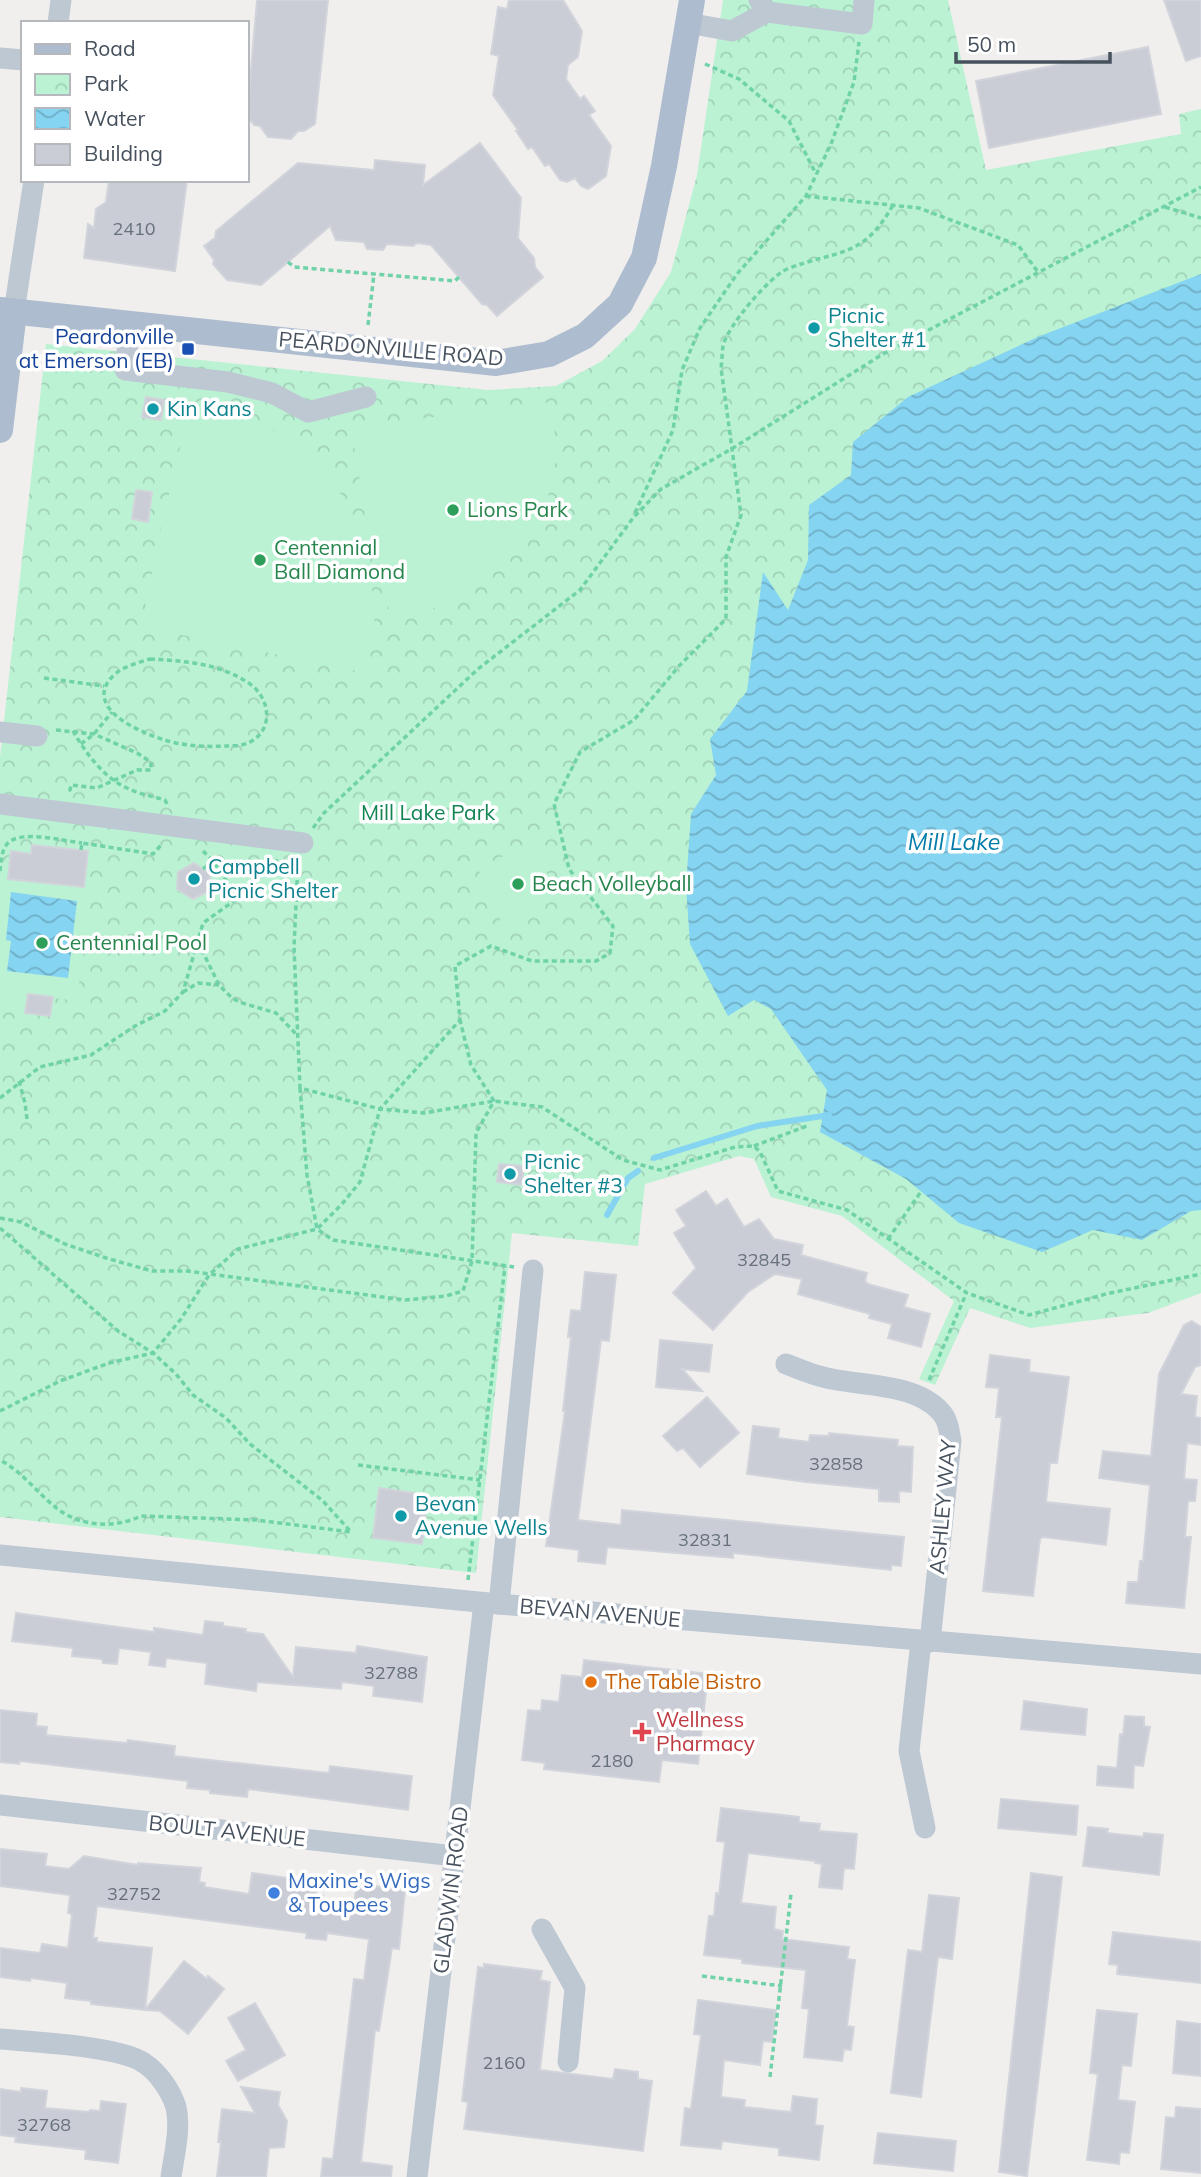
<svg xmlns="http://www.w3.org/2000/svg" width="1201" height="2177" font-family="Mulish,sans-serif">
<defs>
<pattern id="park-crowns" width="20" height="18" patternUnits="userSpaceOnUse" patternTransform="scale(1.75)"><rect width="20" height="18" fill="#baf2d3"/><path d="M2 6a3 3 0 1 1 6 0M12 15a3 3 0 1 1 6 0" fill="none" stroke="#a1d1b8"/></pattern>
<pattern id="water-waves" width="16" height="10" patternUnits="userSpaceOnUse" patternTransform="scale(1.75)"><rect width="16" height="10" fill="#85d4f1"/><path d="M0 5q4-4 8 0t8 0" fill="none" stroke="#6faec6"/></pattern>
</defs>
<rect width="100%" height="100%" fill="#f1efee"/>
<path fill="url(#park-crowns)" d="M723 0H948L986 170 1181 134 1179 114 1201 109V1293L1148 1313 1030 1328 970 1308 935 1385 919 1379 954 1301 842 1216 771 1197 754 1159 739 1156 645 1184 638 1246 512 1233 476 1573 0 1517V757L46 344 488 390 556 386 602 361 635 329 671 272 697 175Z"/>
<g fill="#baf2d3">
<path d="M191 400 256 420 310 452 338 488 359 533 372 588 375 631 367 673 158 630 145 608 160 532Z"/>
<path d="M552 402C554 428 559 457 552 483 537 539 488 588 434 608 421 613 406 616 392 620L366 518 353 439 363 426Z"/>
<path d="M532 841 559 898 503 926 478 869Z"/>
<path d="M32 845 88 851 84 887 89 896 77 1001 53 998 50 1016 3 1009 5 991 0 990V884H2L3 878 8 879 11 851 31 854Z"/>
</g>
<g fill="url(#water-waves)">
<path d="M1201 274V1210L1191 1211 1142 1240 1093 1230 1042 1252 959 1223 906 1179 820 1132 827 1090 771 1009 754 1000 728 1016 690 944 686 886 691 814 716 775 710 739 747 691 763 572 788 610 808 560 809 505 851 475 853 442 908 397 1040 336Z"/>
<path d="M11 892 77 901 68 978 7 971 11 941 6 940Z"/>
</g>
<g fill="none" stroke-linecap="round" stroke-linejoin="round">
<g stroke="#85d4f1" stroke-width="6">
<path d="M654 1158 757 1126 829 1115"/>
<path d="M607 1215 628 1178 638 1171"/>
</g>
</g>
<g fill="#cacdd5" stroke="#d2d4db" stroke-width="2">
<path d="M257 0H328L315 124 304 131H298L291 139 268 137 260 126 254 125 247 116Z"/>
<path d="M509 0H563L582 31 578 57 568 65 566 79 580 99 584 96 595 111 589 115 611 146 606 176 588 189 581 186 575 178 567 182 560 180 549 164 545 166 532 147 528 149 516 131 518 130 493 95 499 56 491 54 498 7 507 9Z"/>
<path d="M1164 0H1201V56L1186 61Z"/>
<path d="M1148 47 1161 114 989 148 976 81Z"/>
<path d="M480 143 521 198 518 238 534 258 535 267 543 277 497 316 487 305 482 304 431 245 417 243 413 246 387 244 383 250 367 249 364 242 336 240 330 226 261 285 227 280 213 264 214 260 204 246 215 238 216 231 298 163 374 170 375 160 425 165 423 185Z"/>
<path d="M109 180H187L175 271 84 258 88 224 94 228 96 209 106 202Z"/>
<path d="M146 397 164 400 161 420 142 417Z"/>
<path d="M136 490 152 492 148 522 132 519Z"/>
<path d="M32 845 88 851 84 887 8 879 11 851 31 854Z"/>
<path d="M194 863 210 874 209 891 193 899 177 889 178 872Z"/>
<path d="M28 994 53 997 50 1016 25 1013Z"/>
<path d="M499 1164 524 1166 522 1185 497 1182Z"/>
<path d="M706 1191 716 1206 727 1199 744 1227 759 1219 774 1239 803 1245 801 1255 867 1273 865 1281 868 1284 908 1295 904 1307 930 1314 921 1347 888 1338 892 1324 869 1318 870 1314 798 1294 802 1279 775 1274 748 1292 713 1330 673 1293 696 1268 674 1233 686 1226 676 1210Z"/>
<path d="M585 1272 616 1275 609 1341 601 1340 578 1520 621 1525 622 1510 904 1537 901 1566 891 1565V1570L733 1553V1558L607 1547 605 1564 578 1561 579 1550 546 1546 565 1411H563L571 1337H568L571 1310 581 1311Z"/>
<path d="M1192 1321 1201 1327V1365L1195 1367 1181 1394 1197 1396 1195 1417 1201 1418V1445L1187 1443 1184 1479 1197 1480 1195 1501H1188L1185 1537H1191L1184 1608 1126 1603 1128 1582H1138L1140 1561H1143L1150 1485 1099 1478 1103 1451 1151 1456 1159 1374 1184 1325Z"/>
<path d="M660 1340 712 1345 709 1372 682 1369 702 1391 656 1387Z"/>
<path d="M990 1355 1030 1360 1029 1372 1069 1377 1057 1463H1050L1046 1502 1110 1509 1106 1545 1043 1537 1040 1539 1033 1596 983 1591 1002 1417H996L999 1388 986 1387Z"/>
<path d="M707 1397 739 1433 700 1467 683 1448 677 1451 663 1436Z"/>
<path d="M753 1426 779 1429 778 1438 809 1442 810 1435 829 1436V1433L898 1440 897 1446 913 1447 911 1492 899 1491V1502L879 1501V1489L806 1482 747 1474Z"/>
<path d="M379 1488 428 1495 422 1544 373 1538Z"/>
<path d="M16 1613 154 1632V1628L203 1635 205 1621 223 1623V1626L246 1629 245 1632 263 1634 293 1677 296 1647 356 1653 357 1646 427 1657 422 1702 373 1696 374 1686 342 1682 341 1689 257 1682 256 1691 205 1684 207 1663 166 1658 165 1667 149 1665 151 1652 119 1648 117 1664 103 1663 102 1659 72 1656 73 1648 12 1641Z"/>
<path d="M584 1660 708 1674 698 1764 662 1760 659 1782 544 1769 545 1763 522 1760 528 1710 541 1711 542 1700 559 1702 562 1675 582 1677Z"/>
<path d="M1024 1701 1087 1709 1085 1735 1021 1729Z"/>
<path d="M0 1710 37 1714 36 1726 47 1727 46 1735 127 1743 128 1740 175 1746 174 1756 329 1773 330 1766 412 1776 408 1810 248 1789 247 1797 210 1793V1790L187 1788 188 1781 20 1761 19 1764 0 1762Z"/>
<path d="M1125 1716 1144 1717V1726L1150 1727 1143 1766 1134 1765 1133 1788 1097 1785 1098 1766 1117 1768 1120 1734 1123 1735Z"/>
<path d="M1001 1799 1078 1806 1076 1835 998 1828Z"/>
<path d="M721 1808 799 1817V1822L820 1824 819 1831 857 1834 854 1869 844 1868 842 1889 819 1887 822 1864 815 1863V1861L748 1853 741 1903 776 1907 774 1929 783 1931 782 1939 849 1947 847 1959 855 1960 847 2026 854 2027 851 2050 844 2049 842 2061 804 2057 809 2009 802 2008 806 1970 742 1963V1959L704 1955 709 1916H714L716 1893 719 1894 725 1842 717 1841Z"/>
<path d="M1088 1827 1108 1829 1107 1833 1143 1837 1144 1833 1163 1835 1159 1875 1083 1866Z"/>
<path d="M0 1849 47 1854 45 1866 69 1869 84 1856 138 1865V1863L201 1868 199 1882 205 1883 204 1887 249 1894 252 1873 318 1882 316 1895H323L322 1900 354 1904 357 1883 405 1891 399 1949 392 1948 379 2031 375 2030 361 2162 392 2166 391 2177H321L323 2158 333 2159 354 1979 364 1980 369 1939 327 1933 326 1940 306 1938 307 1933 97 1906 93 1938H97V1942L152 1948 145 2010 91 2004V2001L65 1998 67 1983 31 1978 30 1981 0 1977V1948L40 1953 42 1944 68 1948 72 1914 68 1913 70 1895 0 1886Z"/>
<path d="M1031 1873 1062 1877 1027 2176 999 2172Z"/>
<path d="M929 1895 959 1898 952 1959 938 1957 921 2097 891 2093 908 1950 922 1952Z"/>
<path d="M1113 1932 1201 1942V1983L1117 1974 1118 1965 1109 1964Z"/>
<path d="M184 1961 207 1979 208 1976 224 1989 188 2034 160 2011 145 2010Z"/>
<path d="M484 1964 542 1971 540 1980 550 1982 540 2070 613 2079 615 2069 638 2072V2079L652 2081 643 2151 464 2129 468 2102 462 2101 478 1967 484 1968Z"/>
<path d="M698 2000 776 2010 772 2042 763 2041 760 2065 724 2060 721 2097 745 2100 744 2107 791 2112 793 2096 817 2099 815 2125 823 2126 819 2160 779 2155V2148L722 2141 721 2149 681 2145 685 2108 691 2109 701 2035 694 2034Z"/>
<path d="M255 2003 285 2055 238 2081 226 2061 246 2050 228 2018Z"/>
<path d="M1097 2010 1137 2014 1131 2066 1122 2065 1118 2100 1135 2102 1129 2153 1120 2152 1119 2164 1087 2160 1098 2074 1090 2073Z"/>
<path d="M1177 2021 1201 2024V2076L1173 2073Z"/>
<path d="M241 2087 280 2092 278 2105 287 2121 284 2147 269 2148 266 2177H217L221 2142H218L222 2109 255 2113Z"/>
<path d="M21 2088 47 2091 45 2108 89 2112 90 2110 100 2111 101 2101 126 2104 118 2163 85 2159 86 2150 15 2142 16 2137 0 2135V2089L21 2092Z"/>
<path d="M1176 2107 1201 2109V2173L1161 2169 1166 2117 1175 2118Z"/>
<path d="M878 2133 956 2141 953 2171 874 2163Z"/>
</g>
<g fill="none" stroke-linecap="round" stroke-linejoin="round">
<g stroke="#70d2a8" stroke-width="3.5" stroke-dasharray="5 3.5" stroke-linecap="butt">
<path d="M705 64 739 79 789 121 816 174"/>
<path d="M806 196 919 208 1018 245 1038 272"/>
<path d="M1165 207 1201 218"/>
<path d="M288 262 294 267 455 281 459 277"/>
<path d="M368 325 374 274"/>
<path d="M635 513 673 430 682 370 700 328 737 274 806 196 831 144 854 82 859 42"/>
<path d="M150 659C183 661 218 663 247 682 269 695 276 728 250 742 243 746 232 746 224 746 208 747 192 746 176 743 152 738 80 711 112 677 121 667 137 663 150 659Z"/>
<path d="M44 678 104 686"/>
<path d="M56 730 94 734 137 753 151 762V770H137L97 788 71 785 70 790 73 792"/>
<path d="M73 731C85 752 104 778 127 788 139 794 152 796 165 800L167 804"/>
<path d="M81 744 94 734 112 712"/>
<path d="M313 828 324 813 478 669 580 590 633 518 661 489 733 448 883 354 1201 187"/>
<path d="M81 850 82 843 153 854 162 844"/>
<path d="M203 851 213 861 238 898"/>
<path d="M298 863 294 947 300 1088 380 1109 424 1113 494 1101 542 1107 623 1160 660 1170 735 1147 754 1146 760 1152 778 1191 847 1210 967 1293 1029 1315 1106 1294 1201 1274"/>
<path d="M203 869 213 861"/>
<path d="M0 871C1 862 1 852 7 844 20 829 63 841 82 843"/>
<path d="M209 885 231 887"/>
<path d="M198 942 219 985 231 997 239 1002 276 1013 297 1035"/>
<path d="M183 992 198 983 219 985"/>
<path d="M19 1081 25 1103 27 1119"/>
<path d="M300 1088 307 1175 317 1229 333 1240 514 1267"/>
<path d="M0 1098 40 1067 91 1055 135 1026 165 1011 183 992 203 923 238 898 259 872 278 860"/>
<path d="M754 1146 807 1126"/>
<path d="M0 1218 21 1222 65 1244 106 1258 152 1271H187L405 1300 446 1296 463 1291 472 1261 476 1133 494 1101 471 1065 460 1020"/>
<path d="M0 1228 118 1331 153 1353 176 1374 193 1395 226 1418 250 1444 322 1500 351 1532 256 1520 141 1516C114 1529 78 1527 54 1506 36 1491 21 1471 0 1460"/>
<path d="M888 1239 920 1193"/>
<path d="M929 1380 966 1294"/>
<path d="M0 1411 60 1381 109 1363 153 1353 181 1319 209 1275 238 1249 317 1229 342 1204 360 1182 380 1109 460 1020 455 966 491 946 532 961H596L610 953 613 926 569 869 554 804 580 752 634 720 679 666 726 619V557L741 515 721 368C722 361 722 353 723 346 727 327 769 277 787 269 838 249 862 260 893 205"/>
<path d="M358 1465 480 1480"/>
<path d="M468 1580 505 1266"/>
<path d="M702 1976 782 1986"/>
<path d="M770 2077 791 1894"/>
</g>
<g stroke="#bec8d2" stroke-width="21">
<path d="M767 12 862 24 864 0"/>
<path d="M58 23 61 0"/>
<path d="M688 23 732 31 767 12 759 0"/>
<path d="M0 58 23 60"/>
<path d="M14 312 34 180"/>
<path d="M130 324 125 370 228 382 272 393 308 412 366 397"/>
<path d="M0 732 37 736"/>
<path d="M0 804 303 843"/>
<path d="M786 1364C801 1370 817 1377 832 1379 866 1386 915 1384 940 1411 948 1419 949 1430 951 1441L930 1642"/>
<path d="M0 1555 499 1604 1201 1664"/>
<path d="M499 1604 533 1270"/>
<path d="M921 1641 909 1751 925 1828"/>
<path d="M0 1805 455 1856"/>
<path d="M542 1929 575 1988 568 2062"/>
<path d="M0 2039C32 2042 121 2046 144 2063 158 2072 171 2091 176 2107 181 2129 174 2155 171 2177"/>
<path d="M417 2177 484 1603"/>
</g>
<g stroke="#adbccf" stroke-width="26">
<path d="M0 310 496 363 549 354 585 336 620 304 644 258 664 166 692 0"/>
<path d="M0 430 14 312"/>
</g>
</g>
<g fill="#0f9aa8" stroke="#fff" stroke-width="2.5">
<circle cx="814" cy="328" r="7"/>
<circle cx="153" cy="409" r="7"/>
<circle cx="194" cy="879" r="7"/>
<circle cx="510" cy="1174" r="7"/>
<circle cx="401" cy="1516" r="7"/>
</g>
<rect fill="#1a4fb4" stroke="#fff" stroke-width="2.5" x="181" y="342" width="14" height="14" rx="3.5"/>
<g fill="#2e9e5b" stroke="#fff" stroke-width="2.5">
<circle cx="453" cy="510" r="7"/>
<circle cx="260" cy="560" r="7"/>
<circle cx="518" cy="884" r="7"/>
<circle cx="42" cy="943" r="7"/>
</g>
<circle fill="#e8710a" stroke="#fff" stroke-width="2.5" cx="591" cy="1682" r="7"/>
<path fill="#e0444e" stroke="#fff" stroke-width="2.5" d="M638.5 1721.5h7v7h7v7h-7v7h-7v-7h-7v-7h7z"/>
<circle fill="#3f7fe0" stroke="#fff" stroke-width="2.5" cx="274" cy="1893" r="7"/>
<g text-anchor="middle" stroke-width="7" stroke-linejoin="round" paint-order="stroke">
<g font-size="18" fill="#67707b">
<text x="134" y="235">2410</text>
<text x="764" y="1266">32845</text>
<text x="836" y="1470">32858</text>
<text x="705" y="1546">32831</text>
<text x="391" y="1679">32788</text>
<text x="612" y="1767">2180</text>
<text x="134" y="1900">32752</text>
<text x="504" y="2069">2160</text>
<text x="44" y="2131">32768</text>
</g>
<g font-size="21" fill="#0d838f" stroke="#fff" text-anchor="start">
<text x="828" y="323">Picnic<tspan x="828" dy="24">Shelter #1</tspan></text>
<text x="167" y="416">Kin Kans</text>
<text x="208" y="874">Campbell<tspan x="208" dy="24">Picnic Shelter</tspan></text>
<text x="524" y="1169">Picnic<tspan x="524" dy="24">Shelter #3</tspan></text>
<text x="415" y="1511">Bevan<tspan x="415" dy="24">Avenue Wells</tspan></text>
</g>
<g font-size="21" fill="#164399" stroke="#fff" text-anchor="end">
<text x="174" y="344">Peardonville<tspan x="174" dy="24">at Emerson (EB)</tspan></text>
</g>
<g font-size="21" fill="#46515d" stroke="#fff">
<text transform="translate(391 349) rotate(5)" y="7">PEARDONVILLE ROAD</text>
<text transform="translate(943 1507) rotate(-85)" y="7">ASHLEY WAY</text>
<text transform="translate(600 1613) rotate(5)" y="7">BEVAN AVENUE</text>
<text transform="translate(227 1831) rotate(6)" y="7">BOULT AVENUE</text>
<text transform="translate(451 1890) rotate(-83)" y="7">GLADWIN ROAD</text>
</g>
<g font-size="21" fill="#27864d" stroke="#fff" text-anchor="start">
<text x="467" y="517">Lions Park</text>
<text x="274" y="555">Centennial<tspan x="274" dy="24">Ball Diamond</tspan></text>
<text x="532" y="891">Beach Volleyball</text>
<text x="56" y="950">Centennial Pool</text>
</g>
<g font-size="21" fill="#118452" stroke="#fff">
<text x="428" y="820">Mill Lake Park</text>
</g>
<g font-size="21" fill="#c56008" stroke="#fff" text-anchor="start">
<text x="605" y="1689">The Table Bistro</text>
</g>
<g font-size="21" fill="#be3a42" stroke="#fff" text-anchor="start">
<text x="656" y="1727">Wellness<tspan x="656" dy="24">Pharmacy</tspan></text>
</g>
<g font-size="21" fill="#366cbe" stroke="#fff" text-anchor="start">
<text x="288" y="1888">Maxine's Wigs<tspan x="288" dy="24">&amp; Toupees</tspan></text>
</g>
<g font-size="23" font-style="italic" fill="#047daa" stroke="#fff">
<text x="954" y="850">Mill Lake</text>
</g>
</g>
<rect x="21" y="21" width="228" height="161" fill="#ffffff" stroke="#b5b9be" stroke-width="2"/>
<rect x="35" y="44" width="35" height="10" fill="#adbccf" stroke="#b5b9be" stroke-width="2"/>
<text x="84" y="56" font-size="21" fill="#46515d">Road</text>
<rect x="35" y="74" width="35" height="21" fill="url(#park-crowns)" stroke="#b5b9be" stroke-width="2"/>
<text x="84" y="91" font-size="21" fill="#46515d">Park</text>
<rect x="35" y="108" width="35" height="21" fill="url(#water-waves)" stroke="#b5b9be" stroke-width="2"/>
<text x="84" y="126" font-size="21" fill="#46515d">Water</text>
<rect x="35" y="144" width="35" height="21" fill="#cacdd5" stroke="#b5b9be" stroke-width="2"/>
<text x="84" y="161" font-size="21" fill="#46515d">Building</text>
<path d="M956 52v10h154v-10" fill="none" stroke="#46515d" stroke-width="3.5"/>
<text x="967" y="52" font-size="21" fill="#46515d" stroke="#ffffff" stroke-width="5" paint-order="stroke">50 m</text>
</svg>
